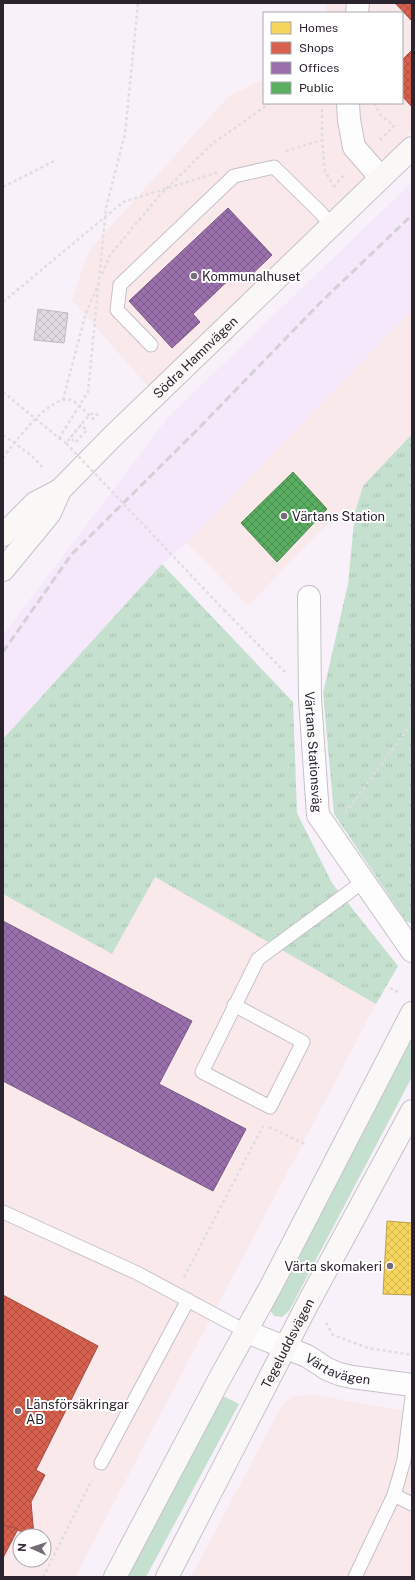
<svg xmlns="http://www.w3.org/2000/svg" width="415" height="1580" font-family="'Public Sans',sans-serif">
<defs>
<pattern id="park-tufts" width="24" height="20" patternUnits="userSpaceOnUse"><rect width="24" height="20" fill="#c5e0cf"/><path d="M3 7l-1-3M5 7V3M7 7l1-3M15 17l-1-3M17 17v-4M19 17l1-3" fill="none" stroke="#a9c0b2"/></pattern>
<pattern id="homes-cross-hatch" width="8" height="8" patternUnits="userSpaceOnUse"><rect width="8" height="8" fill="#f6d55c"/><path d="M0 0l8 8M0 8l8-8" fill="none" stroke="#d3b750"/></pattern>
<pattern id="shops-cross-hatch" width="8" height="8" patternUnits="userSpaceOnUse"><rect width="8" height="8" fill="#d6604d"/><path d="M0 0l8 8M0 8l8-8" fill="none" stroke="#ae4f40"/></pattern>
<pattern id="offices-cross-hatch" width="8" height="8" patternUnits="userSpaceOnUse"><rect width="8" height="8" fill="#9970ab"/><path d="M0 0l8 8M0 8l8-8" fill="none" stroke="#7d5c8c"/></pattern>
<pattern id="public-cross-hatch" width="8" height="8" patternUnits="userSpaceOnUse"><rect width="8" height="8" fill="#5aae61"/><path d="M0 0l8 8M0 8l8-8" fill="none" stroke="#4b8d50"/></pattern>
<pattern id="building-cross-hatch" width="8" height="8" patternUnits="userSpaceOnUse"><rect width="8" height="8" fill="#e1dae3"/><path d="M0 0l8 8M0 8l8-8" fill="none" stroke="#c1bbc3"/></pattern>
</defs>
<rect width="100%" height="100%" fill="#f8f1fa"/>
<g fill="#fae9ea" fill-rule="evenodd">
<path d="M326 3H412V131L149 388 72 300 89 250 228 97 264 79V103H402V13H325Z"/>
<path d="M412 310V434L363 486 355 512 336 515 248 606 187 543Z"/>
<path d="M155 877 376 1004 75 1577H3V894L112 954ZM20 1536H44V1560H20Z"/>
<path d="M315 1395 412 1412V1577H191L281 1407 292 1396Z"/>
</g>
<path fill="#f5e8fb" d="M412 182V310L187 543 162 564 3 739V635L168 417Z"/>
<g fill="#c5e0cf">
<path d="M412 1038V1077L289 1311 282 1317 274 1316 270 1310 271 1304Z"/>
<path d="M223 1396 239 1404 146 1577H132L128 1575Z"/>
</g>
<g fill="url(#park-tufts)">
<path d="M412 434V924L406 921 334 814 323 693 348 584 355 512 363 486Z"/>
<path d="M162 564 293 702 297 813 332 883 398 966 376 1004 155 877 112 954 3 894V739Z"/>
</g>
<path fill="url(#homes-cross-hatch)" stroke="#b9a04e" d="M387 1221 412 1223V1295L383 1294Z"/>
<g fill="url(#shops-cross-hatch)" stroke="#a34e44">
<path d="M395 3H412V21Z"/>
<path d="M412 50V107L402 96V60Z"/>
<path d="M3 1295 98 1346 36 1470 45 1475 31 1502 34 1536 3 1525Z"/>
<path d="M3 1525 18 1529 3 1558Z"/>
</g>
<g fill="url(#offices-cross-hatch)" stroke="#785986">
<path d="M228 208 272 255 245 281 237 272 193 314 200 322 172 348 129 301Z"/>
<path d="M3 921 192 1021 159 1084 246 1129 213 1191 3 1081Z"/>
</g>
<path fill="url(#public-cross-hatch)" stroke="#4c8552" d="M293 472 327 509 277 562 241 523Z"/>
<path fill="url(#building-cross-hatch)" stroke="#c0b9c2" d="M38 309 68 313 64 343 34 340Z"/>
<g fill="none" stroke-linecap="round" stroke-linejoin="round">
<defs>
<g id="service">
<path d="M151 345 117 310 120 285 234 176 274 167 321 213 332 226"/>
<path d="M234 1005 303 1042 270 1107 202 1072 258 959 364 881"/>
<path d="M3 1212 137 1273 247 1332"/>
<path d="M101 1463 188 1300"/>
<path d="M394 1495 412 1504"/>
<path d="M355 1577 394 1495 404 1460 412 1397"/>
</g>
<g id="minor">
<path id="s1" d="M309 597 310 699 318 815 412 951"/>
</g>
<g id="tertiary">
<path d="M357 13 358 3"/>
<path d="M348 103 349 120 354 147 381 178"/>
<path id="s2" d="M247 1332 307 1356 327 1369 339 1374 352 1377 412 1385"/>
</g>
<g id="secondary">
<path id="s3" d="M3 535 35 503 60 490 112 437 412 148"/>
<path d="M3 570 50 513 60 490"/>
<path d="M115 1577 220 1378 270 1288 412 1013"/>
<path id="s4" d="M167 1577 306 1307 412 1111"/>
</g>
</defs>
<use href="#service" stroke="#c6c0c9" stroke-width="15"/>
<use href="#minor" stroke="#c6c0c9" stroke-width="24"/>
<use href="#tertiary" stroke="#c6c0c9" stroke-width="24"/>
<use href="#secondary" stroke="#c6c0c9" stroke-width="24"/>
<g stroke="#dedde0" stroke-width="2.5" stroke-dasharray="3 3" stroke-linecap="butt">
<path d="M374 103 380 114 394 126 380 140"/>
<path d="M322 109V140L325 171 334 187"/>
<path d="M286 151 322 140"/>
<path d="M3 187 54 161"/>
<path d="M334 187 336 184 346 173"/>
<path d="M102 274 110 255 160 195 212 144 270 103"/>
<path d="M63 400 85 316 99 282"/>
<path d="M3 435 31 455 44 469"/>
<path d="M59 438 66 443"/>
<path d="M74 441 70 438 89 415 94 413 99 416"/>
<path d="M3 458C14 443 50 394 71 400 79 403 88 415 95 420"/>
<path d="M224 610 285 672"/>
<path d="M345 813 412 723"/>
<path d="M390 988 400 993"/>
<path d="M269 1127 307 1145"/>
<path d="M184 1277 263 1126"/>
<path d="M326 1323 333 1335 349 1341 368 1348 412 1355"/>
<path d="M43 1577 92 1480"/>
</g>
<use href="#service" stroke="#fefdfe" stroke-width="13"/>
<use href="#minor" stroke="#fefdfe" stroke-width="22"/>
<use href="#tertiary" stroke="#fefdfe" stroke-width="22"/>
<use href="#secondary" stroke="#faf7f7" stroke-width="22"/>
<path stroke="#d3d1d4" stroke-width="3" stroke-dasharray="8 4" stroke-linecap="butt" d="M3 652 71 555 198 429 320 303 412 215"/>
<g stroke="#dedde0" stroke-width="2.5" stroke-dasharray="3 3" stroke-linecap="butt">
<path d="M3 302 123 202 219 172"/>
<path d="M3 392 59 438 88 392 106 208 125 134 138 3"/>
<path d="M76 442 87 430 81 425 66 443 224 610"/>
</g>
</g>
<g fill="#736c76" stroke="#fff" stroke-width="1.5">
<circle cx="194" cy="276" r="4"/>
<circle cx="284" cy="516" r="4"/>
<circle cx="390" cy="1266" r="4"/>
<circle cx="18" cy="1411" r="4"/>
</g>
<g text-anchor="middle" stroke-width="4" stroke-linejoin="round" paint-order="stroke">
<g font-size="13" fill="#2b242f" stroke="#fff" text-anchor="start">
<text x="202" y="281">Kommunalhuset</text>
<text x="292" y="521">Värtans Station</text>
<text x="382" y="1271" text-anchor="end">Värta skomakeri</text>
<text x="26" y="1409">Länsförsäkringar<tspan x="26" dy="15">AB</tspan></text>
</g>
<g font-size="13" fill="#2b242f" stroke="#fff">
<text dy="5" stroke="none"><textPath href="#s3" startOffset="263">Södra Hamnvägen</textPath></text>
<text dy="5" stroke="none"><textPath href="#s1" startOffset="155">Värtans Stationsväg</textPath></text>
<text dy="5" stroke="none"><textPath href="#s4" startOffset="263">Tegeluddsvägen</textPath></text>
<text dy="5" stroke="none"><textPath href="#s2" startOffset="99">Värtavägen</textPath></text>
</g>
</g>
<rect width="415" height="1580" fill="none" stroke="#2b242f" stroke-width="8"/>
<rect x="263" y="12" width="140" height="92" fill="#ffffff" stroke="#aaa7ac"/>
<rect x="271" y="22" width="20" height="12" fill="#f6d55c" stroke="#aaa7ac"/>
<text x="299" y="32" font-size="12" fill="#2b242f">Homes</text>
<rect x="271" y="42" width="20" height="12" fill="#d6604d" stroke="#aaa7ac"/>
<text x="299" y="52" font-size="12" fill="#2b242f">Shops</text>
<rect x="271" y="62" width="20" height="12" fill="#9970ab" stroke="#aaa7ac"/>
<text x="299" y="72" font-size="12" fill="#2b242f">Offices</text>
<rect x="271" y="82" width="20" height="12" fill="#5aae61" stroke="#aaa7ac"/>
<text x="299" y="92" font-size="12" fill="#2b242f">Public</text>
<g transform="translate(32 1548) rotate(273)"><circle r="19" fill="#ffffff" stroke="#aaa7ac"/>
<path d="M0-3L7 15L0 10L-7 15Z" fill="#736c76"/>
<text y="-6" font-size="11" font-weight="bold" text-anchor="middle" fill="#2b242f">N</text>
</g>
</svg>
